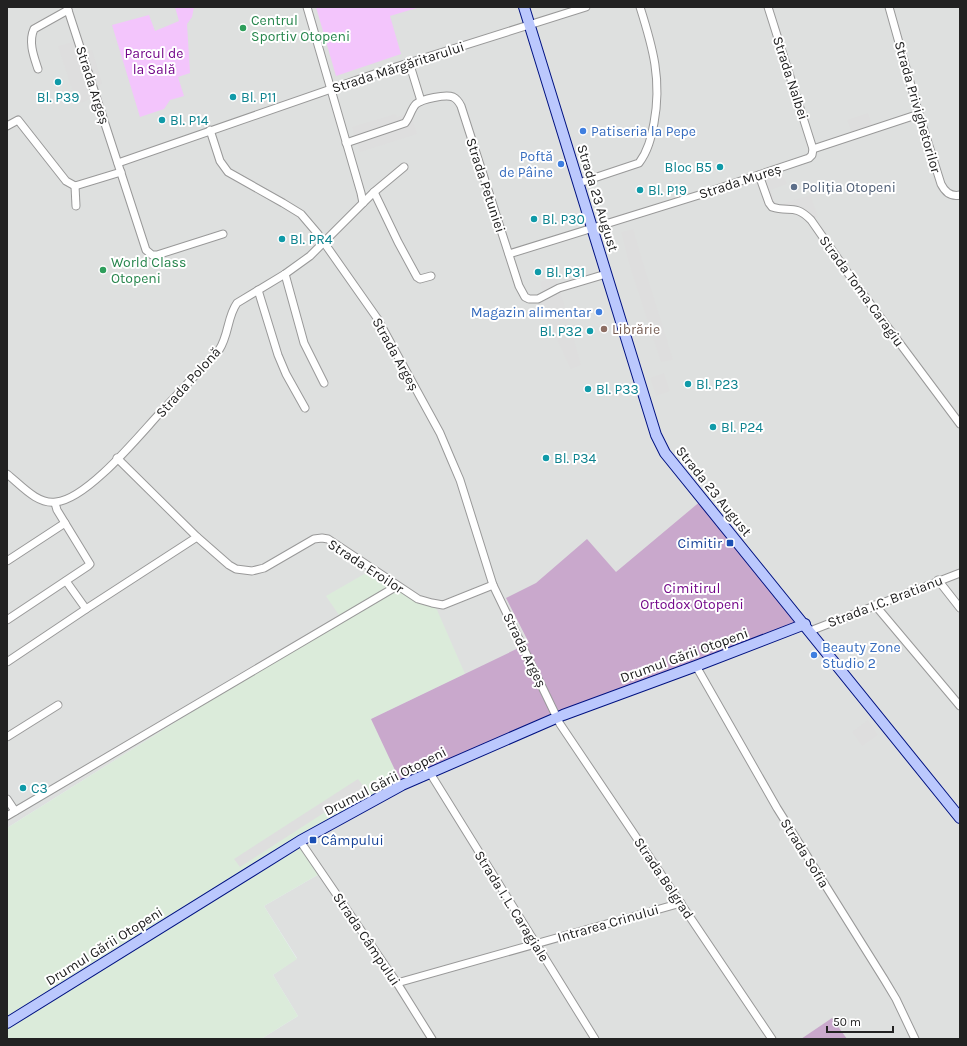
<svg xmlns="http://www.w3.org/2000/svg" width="967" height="1046" font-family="Karla,sans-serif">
<rect width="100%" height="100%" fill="#e8eef2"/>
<path fill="#dee0df" d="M7 7H960V1039H261L298 1016 273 975 297 958 264 906 321 873 300 841 371 719 465 674 341 618 7 828Z"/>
<path fill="#dbebda" d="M373 569 432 603 437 610 465 674 371 719 402 785 300 841 321 873 264 906 297 959 273 975 298 1016 261 1039H7V828L341 618 326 596Z"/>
<g fill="#c9a8cc">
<path d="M702 500 805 624 696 666 402 785 371 719 529 643 506 598 536 583 587 539 616 572Z"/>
<path d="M832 1018 847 1039H801Z"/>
</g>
<g fill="#f3c5fc">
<path d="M175 7H194L192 17 187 24 190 73 178 77 184 96 170 100 164 109 140 117 112 25 149 15 155 31 179 21Z"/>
<path d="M316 7H420L390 16 401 54 336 76Z"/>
</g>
<g fill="#dedede">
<path d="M73 42 77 55 92 50 102 84 88 89 91 99 77 104 58 46Z"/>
<path d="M410 113 417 134 360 152 352 127 395 114 397 117Z"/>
<path d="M868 113 873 127 852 134 847 120Z"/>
<path d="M782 174 787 184 771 190 776 206 810 195 818 217 811 220 796 210 776 208 762 180Z"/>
<path d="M633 229 642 260 673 360 661 362 628 260 621 232Z"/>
<path d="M556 277 581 365 571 369 538 299 543 292 540 282Z"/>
<path d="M664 373 670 391 656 396 650 378Z"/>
<path d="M868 720 878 735 862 746 852 732Z"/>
<path d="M358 779 364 787 240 867 234 859Z"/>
</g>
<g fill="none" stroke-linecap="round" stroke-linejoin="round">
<defs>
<g id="street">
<path d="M67 7 146 250 152 255H157L223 234"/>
<path d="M307 7 361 193 363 203"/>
<path d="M889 7 919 114 941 184C945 192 951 197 960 195"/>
<path d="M409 62 421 101"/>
<path d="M38 69C34 57 28 42 34 29L68 10"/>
<path d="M7 126 18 120 66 181 75 186 121 172"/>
<path d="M210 130 220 161 228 172 283 203 301 214 318 234 377 318 440 433 451 459 460 480 493 585 560 724 772 1039"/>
<path d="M346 143 405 123C410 117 411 109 416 104 422 99 446 94 453 97 457 99 459 102 461 106L519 286 525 297 529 299H538L559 288 606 274"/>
<path d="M813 149 919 114"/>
<path d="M118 163 383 71 586 7"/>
<path d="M759 175 769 203 772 207C789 213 794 203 811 220L857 286 960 424"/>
<path d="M579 183 639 163C648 151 651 138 654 123 662 80 653 48 640 7"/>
<path d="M75 186 76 206"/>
<path d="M374 192 398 242 417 277 420 279 431 276"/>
<path d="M509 254 699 195 809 158 812 155 813 149 768 7"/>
<path d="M285 274 304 343 324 383"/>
<path d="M258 290 278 355 286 374 305 408"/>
<path d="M117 458 197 537 229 565 236 569 252 571 264 568 314 539 322 538 328 539 418 599 432 603 443 605 493 585"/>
<path d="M7 474C20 484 37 505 56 502 87 499 137 438 159 414 179 393 199 371 219 350 229 335 227 317 237 303L285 274 310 256 374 192 404 167"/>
<path d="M7 561 65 523"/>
<path d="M938 580 960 608"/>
<path d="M66 581 86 609 197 537"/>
<path d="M875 605 960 706"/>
<path d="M7 620 88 566 90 564 57 510 55 503"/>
<path d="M810 631 960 573"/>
<path d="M7 662 86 609"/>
<path d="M696 666 777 808 884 979 896 999 915 1039"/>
<path d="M7 737 58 705"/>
<path d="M430 773 595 1039"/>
<path d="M7 799 15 811"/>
<path d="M7 816 397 586"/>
<path d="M300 841 397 983 432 1039"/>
<path d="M397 983 681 903"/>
</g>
<g id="secondary">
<path d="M524 7 656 435 665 453 960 818"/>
<path d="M7 1023 300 841 402 785 563 715 696 666 805 624"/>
</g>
</defs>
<use href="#street" stroke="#999" stroke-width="9"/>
<use href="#secondary" stroke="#001281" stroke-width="12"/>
<use href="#street" stroke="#fff" stroke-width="7"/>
<use href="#secondary" stroke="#bbc8fd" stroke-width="10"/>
</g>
<g fill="#2e9e5b" stroke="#fff" stroke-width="1.5">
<circle cx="243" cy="28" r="4"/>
<circle cx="103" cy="270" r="4"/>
</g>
<g fill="#0f9aa8" stroke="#fff" stroke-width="1.5">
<circle cx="58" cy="82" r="4"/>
<circle cx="233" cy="97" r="4"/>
<circle cx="162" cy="120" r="4"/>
<circle cx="720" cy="167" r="4"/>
<circle cx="640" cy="190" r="4"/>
<circle cx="534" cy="219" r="4"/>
<circle cx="282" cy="239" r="4"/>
<circle cx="538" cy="272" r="4"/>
<circle cx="590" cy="331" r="4"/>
<circle cx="688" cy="384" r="4"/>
<circle cx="588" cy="389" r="4"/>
<circle cx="713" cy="427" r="4"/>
<circle cx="546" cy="458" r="4"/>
<circle cx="23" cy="788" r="4"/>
</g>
<g fill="#3f7fe0" stroke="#fff" stroke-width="1.5">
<circle cx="583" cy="131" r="4"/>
<circle cx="561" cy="164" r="4"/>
<circle cx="599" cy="312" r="4"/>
<circle cx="814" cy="655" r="4"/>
</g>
<circle fill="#5c6f8a" stroke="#fff" stroke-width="1.5" cx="794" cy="187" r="4"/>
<circle fill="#8d6e63" stroke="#fff" stroke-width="1.5" cx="604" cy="329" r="4"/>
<g fill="#1a4fb4" stroke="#fff" stroke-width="1.5">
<rect x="726" y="539" width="8" height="8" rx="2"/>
<rect x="309" y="836" width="8" height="8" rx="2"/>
</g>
<g text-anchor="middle" stroke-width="4" stroke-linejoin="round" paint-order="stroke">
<g font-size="14" fill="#27864d" stroke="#fff" text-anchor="start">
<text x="251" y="25">Centrul<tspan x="251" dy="16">Sportiv Otopeni</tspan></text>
<text x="111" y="267">World Class<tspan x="111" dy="16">Otopeni</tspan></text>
</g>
<g font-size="14" fill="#730689" stroke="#fff">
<text x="154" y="58">Parcul de<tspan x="154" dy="16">la Sală</tspan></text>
<text x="692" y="593">Cimitirul<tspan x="692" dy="16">Ortodox Otopeni</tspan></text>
</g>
<g font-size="14" fill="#222" stroke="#fff">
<text transform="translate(398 67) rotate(-18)" y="5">Strada Mărgăritarului</text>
<text transform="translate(791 78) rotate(72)" y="5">Strada Nalbei</text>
<text transform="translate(93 85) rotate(72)" y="5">Strada Argeș</text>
<text transform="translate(918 107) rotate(74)" y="5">Strada Privighetorilor</text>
<text transform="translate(740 181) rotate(-18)" y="5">Strada Mureș</text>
<text transform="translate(486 185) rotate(72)" y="5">Strada Petuniei</text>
<text transform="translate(598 198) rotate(73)" y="5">Strada 23 August</text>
<text transform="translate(862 291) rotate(54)" y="5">Strada Toma Caragiu</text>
<text transform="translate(396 354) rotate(61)" y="5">Strada Argeș</text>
<text transform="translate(188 382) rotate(-48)" y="5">Strada Polonă</text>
<text transform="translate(714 491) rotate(51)" y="5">Strada 23 August</text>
<text transform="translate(366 566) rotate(33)" y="5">Strada Eroilor</text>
<text transform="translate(885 601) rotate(-21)" y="5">Strada I.C. Bratianu</text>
<text transform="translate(525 650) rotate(64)" y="5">Strada Argeș</text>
<text transform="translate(684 655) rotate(-20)" y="5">Drumul Gării Otopeni</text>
<text transform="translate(385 781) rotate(-27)" y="5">Drumul Gării Otopeni</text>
<text transform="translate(805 853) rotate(58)" y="5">Strada Sofia</text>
<text transform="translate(664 878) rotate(56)" y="5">Strada Belgrad</text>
<text transform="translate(512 906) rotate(58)" y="5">Strada I. L. Caragiale</text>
<text transform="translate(608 923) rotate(-16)" y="5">Intrarea Crinului</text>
<text transform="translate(367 939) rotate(56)" y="5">Strada Câmpului</text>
<text transform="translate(104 946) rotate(-32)" y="5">Drumul Gării Otopeni</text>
</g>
<g font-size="14" fill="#0d838f" stroke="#fff" text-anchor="start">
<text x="58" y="102" text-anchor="middle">Bl. P39</text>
<text x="241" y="102">Bl. P11</text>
<text x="170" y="125">Bl. P14</text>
<text x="712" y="172" text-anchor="end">Bloc B5</text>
<text x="648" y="195">Bl. P19</text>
<text x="542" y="224">Bl. P30</text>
<text x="290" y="244">Bl. PR4</text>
<text x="546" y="277">Bl. P31</text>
<text x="582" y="336" text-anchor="end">Bl. P32</text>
<text x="696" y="389">Bl. P23</text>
<text x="596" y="394">Bl. P33</text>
<text x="721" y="432">Bl. P24</text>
<text x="554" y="463">Bl. P34</text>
<text x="31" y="793">C3</text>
</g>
<g font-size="14" fill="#366cbe" stroke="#fff" text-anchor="start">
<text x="591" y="136">Patiseria la Pepe</text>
<text x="553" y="161" text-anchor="end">Poftă<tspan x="553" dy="16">de Pâine</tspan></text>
<text x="591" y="317" text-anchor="end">Magazin alimentar</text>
<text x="822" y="652">Beauty Zone<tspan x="822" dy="16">Studio 2</tspan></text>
</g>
<g font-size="14" fill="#4e5e75" stroke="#fff" text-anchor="start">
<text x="802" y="192">Poliția Otopeni</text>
</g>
<g font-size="14" fill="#785e54" stroke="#fff" text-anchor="start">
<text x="612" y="334">Librărie</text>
</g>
<g font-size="14" fill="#164399" stroke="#fff" text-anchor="end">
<text x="722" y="548">Cimitir</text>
<text x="321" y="845" text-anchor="start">Câmpului</text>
</g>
</g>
<rect width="967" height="1046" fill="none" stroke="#222222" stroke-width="16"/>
<path d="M827 1026v6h66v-6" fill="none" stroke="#222222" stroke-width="2"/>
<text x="833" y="1026" font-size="12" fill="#222222" stroke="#ffffff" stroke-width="3" paint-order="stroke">50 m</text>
</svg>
